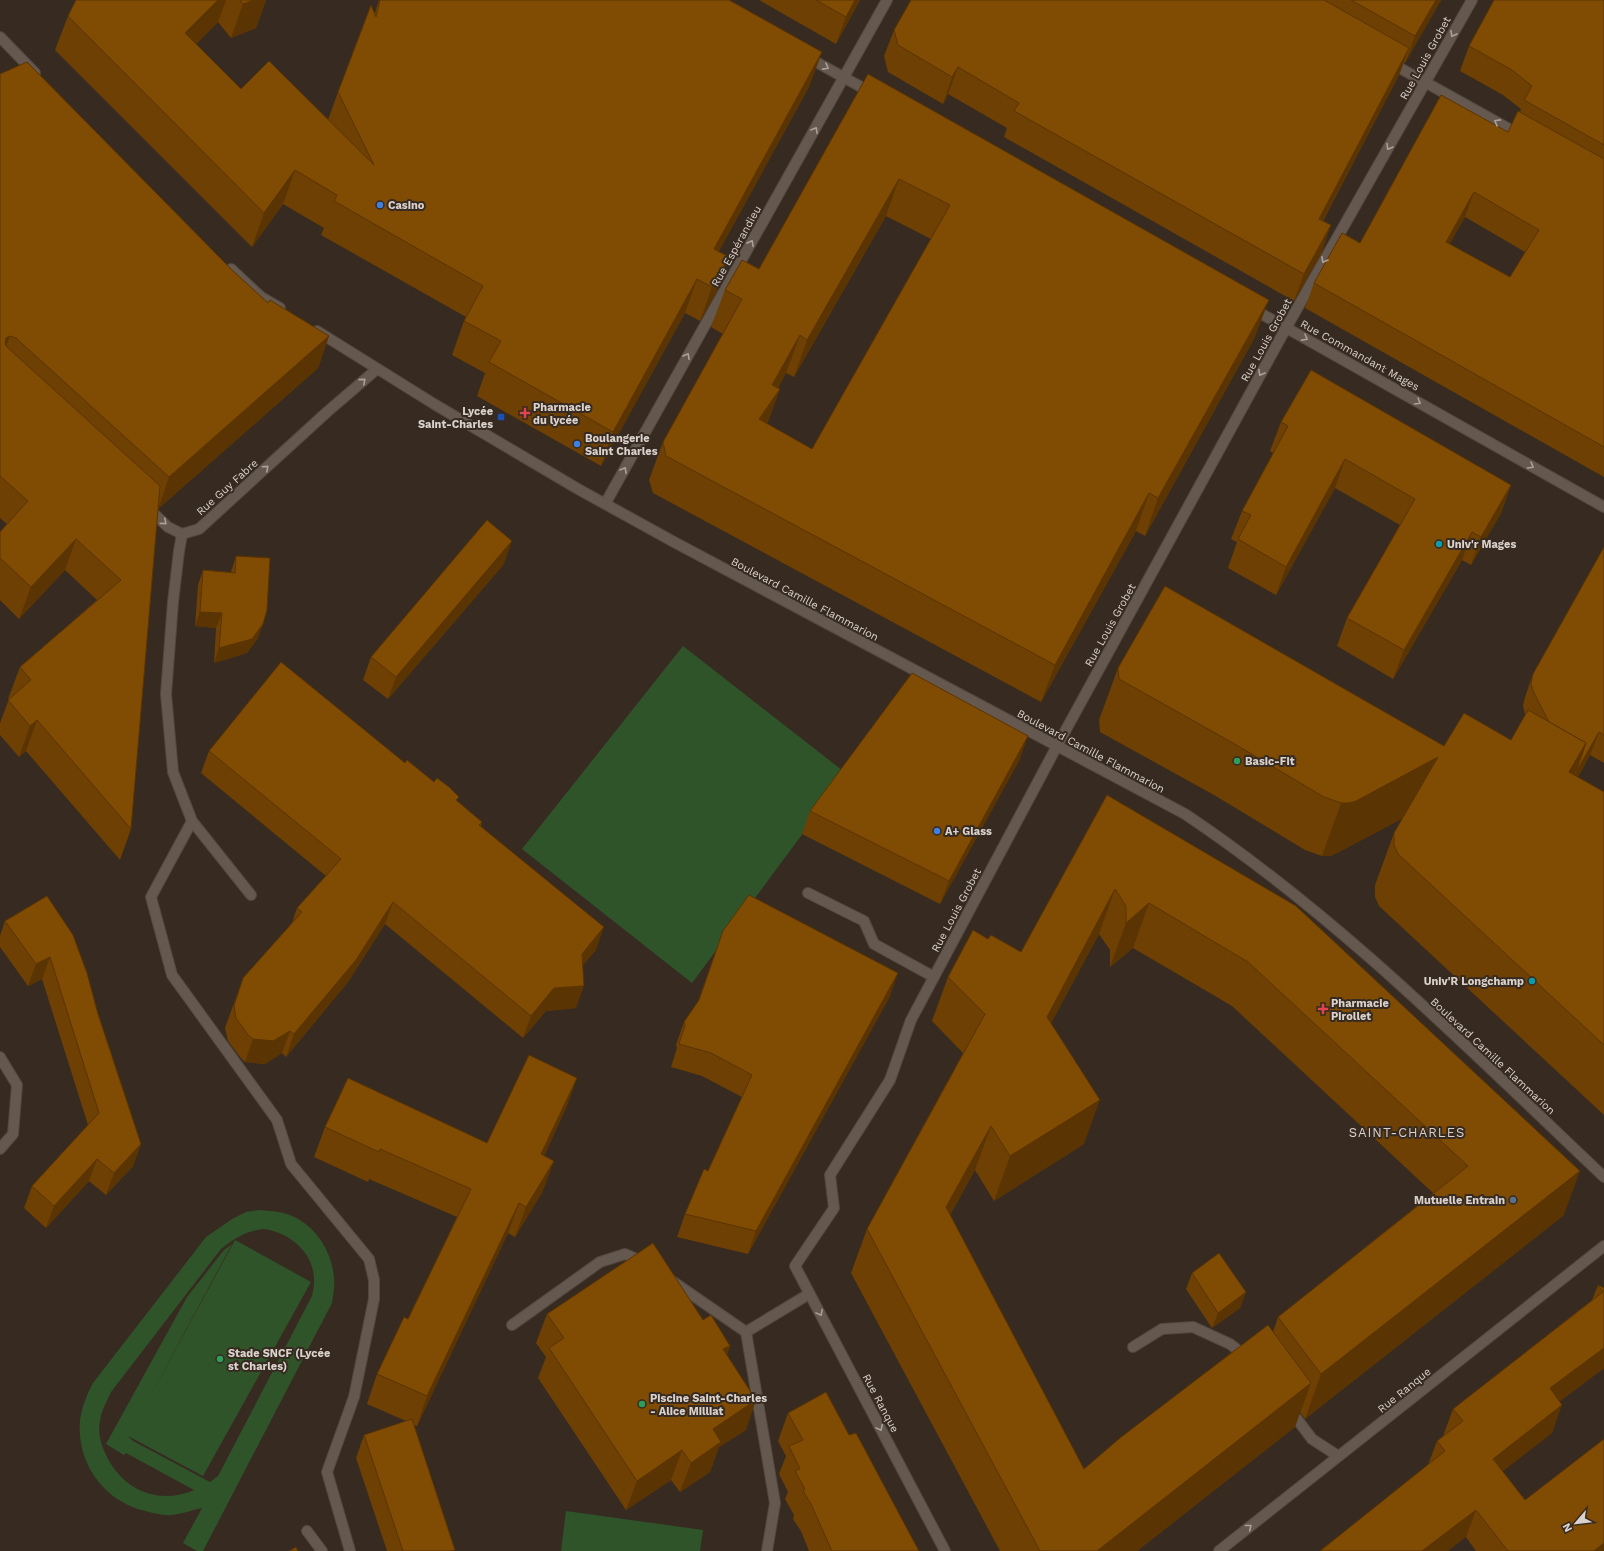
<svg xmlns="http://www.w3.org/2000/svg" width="1604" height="1551" font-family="'Work Sans',sans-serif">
<rect width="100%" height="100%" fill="#362a21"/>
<g fill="#305429" fill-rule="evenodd">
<path d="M683 646 847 774 692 983 522 849Z"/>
<path d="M259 1210C268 1211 278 1211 287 1214 314 1223 332 1250 334 1278 335 1286 333 1295 332 1303L203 1551H197L183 1543 202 1508C192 1510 182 1514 172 1515 163 1516 154 1513 145 1511 104 1501 76 1463 80 1420 82 1407 87 1394 93 1383L206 1237 232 1219 246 1212ZM263 1229C285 1231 309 1248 313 1271 315 1279 314 1288 312 1296L218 1476 210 1482 133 1441 128 1436 203 1476 311 1282 235 1240 139 1417 232 1244 224 1250 187 1297 106 1444 124 1455 126 1453 194 1490C160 1505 125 1491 108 1459 102 1447 97 1434 100 1421 101 1411 107 1401 111 1392L221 1249C234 1238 247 1231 263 1229Z"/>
<path d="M566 1511 703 1530 700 1551H561Z"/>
</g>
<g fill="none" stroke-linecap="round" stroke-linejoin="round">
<defs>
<g id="service">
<path d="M182 534 179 551 173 602 166 694 173 772 192 821 251 895"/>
<path d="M192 821 151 897 172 975 277 1120 291 1164 369 1259 374 1280V1299L354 1397 327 1472 350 1551"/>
<path d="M808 893 864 921 874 944 934 977"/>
<path d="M0 1057 17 1085 13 1134 0 1149"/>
<path d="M672 1281 746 1332"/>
<path d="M512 1325 600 1262 625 1254 644 1262"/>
<path d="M1133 1347 1162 1329 1193 1327 1230 1344 1247 1357"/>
<path d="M1290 1410 1312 1439 1338 1456"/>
<path d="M307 1531 322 1551"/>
<path d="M767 1551 775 1503 746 1332 809 1294"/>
</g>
<g id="minor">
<path d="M807 57 872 93"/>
<path d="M1389 62 1520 135"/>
<path d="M1251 308 1604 507"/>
<path d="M605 504 887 0"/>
<path d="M148 508 168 527 182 534 199 529 327 412 377 369"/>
<path d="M945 1551 795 1266 834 1208 830 1175 890 1080 911 1020 1057 746 1286 328 1472 0"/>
<path d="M1219 1551 1604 1246"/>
</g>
<g id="tertiary">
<path d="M0 37 35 73"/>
<path d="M231 269 261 297 280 308"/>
<path d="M317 331 434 404 578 489 674 542 1185 814C1339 917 1470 1050 1604 1177"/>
</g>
</defs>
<use href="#service" stroke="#534840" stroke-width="12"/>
<use href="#minor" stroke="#534840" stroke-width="12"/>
<use href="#tertiary" stroke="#534840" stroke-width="12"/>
<use href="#service" stroke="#65584e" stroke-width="10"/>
<use href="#minor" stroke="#65584e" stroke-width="10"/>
<use href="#tertiary" stroke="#65584e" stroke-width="10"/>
</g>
<g fill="#6e4003" fill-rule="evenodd">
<path d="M76 0H266L256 28 231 38 218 22 196 44 241 89 328 120 338 92 375 13 379 0 810 85 719 251 717 291 700 321 685 313 601 466 477 396 485 373 452 355 464 321 466 317 321 235 324 228 283 204 252 247 55 50 68 16Z"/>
<path d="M759 0H860L836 44Z"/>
<path d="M911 0H1441L1405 63 1404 62 1399 75 1323 221 1322 252 1294 301 1004 137 1007 128 948 94 943 104 888 72 884 56 894 30Z"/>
<path d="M1604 0V477L1305 308 1314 283 1360 243 1508 132 1520 112 1521 109 1503 95 1460 71 1469 46ZM1465 217 1525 252 1510 277 1449 244Z"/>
<path d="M0 74 233 271 268 303 329 336 318 368 158 509 131 829 120 860 26 751 19 757 0 735V723L9 699H8L20 667 97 600 65 570 19 619 0 600V532L7 524 0 518Z"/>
<path d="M868 74 1255 337 1145 536 1136 531 1041 702 653 493 649 480 663 442 723 334 711 327 725 290 759 269ZM886 216 931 239 812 449 767 424 780 389 778 388 786 373 794 377Z"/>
<path d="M1281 422 1511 485 1501 513 1471 565 1462 560 1393 679 1337 646 1347 618 1400 525 1335 488 1276 595 1228 568 1237 542 1231 539 1242 511 1273 453 1270 451Z"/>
<path d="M1604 547V763L1590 755 1578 777 1604 792V1115L1379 906 1375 897V885L1394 833 1403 818 1337 853 1330 856H1322L1305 850 1214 795 1100 732 1099 720 1118 668 1444 746 1511 740 1525 715 1523 705 1525 697 1533 674Z"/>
<path d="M236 556 258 638 247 653 214 663 216 628 195 626 198 585 203 570 231 572Z"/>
<path d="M504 564 388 699 363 680 371 657Z"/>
<path d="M209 751 405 763 457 801 482 822 481 826 596 950 582 966 576 1008 546 1011 523 1038 385 924 348 982 286 1057 282 1053 265 1064 245 1062 240 1057 228 1041 225 1028 243 978 292 923 297 908 326 876 201 773Z"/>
<path d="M1020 759 940 904 802 834 810 811Z"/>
<path d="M1107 795 1564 1215 1305 1419 1300 1412 1295 1427 1137 1551H1000L851 1273 867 1229 963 1053 932 1021 948 977 988 939 1021 952ZM1099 934 1110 950V967L1133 948 1232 1006 1433 1193 1278 1317 1273 1332 1084 1469 950 1215 975 1170 994 1201 1084 1144 1051 1023Z"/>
<path d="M47 896 98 1014 141 1144 133 1166 106 1195 89 1181 46 1228 24 1208 32 1186 88 1125 42 979 28 986 0 947V936L5 921Z"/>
<path d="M723 931 890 996 748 1254 677 1237 685 1214 708 1171 742 1097 702 1076 671 1067 677 1048 676 1045 684 1022 698 1002Z"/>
<path d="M577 1078 566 1108 544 1156 543 1191 515 1237 508 1233 417 1426 413 1425 455 1550 454 1551H387L356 1458 364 1435 406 1421 367 1404 377 1374 408 1319 457 1217 369 1179 368 1182 314 1157 325 1127 487 1143Z"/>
<path d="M1192 1273 1246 1292 1240 1308 1212 1328 1186 1289Z"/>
<path d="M1598 1285 1604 1288V1368L1560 1401 1552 1433 1502 1471 1525 1500 1604 1551H1476L1466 1537 1428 1465 1437 1441 1443 1436 1453 1409 1592 1300Z"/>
<path d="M547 1314 703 1320 730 1346 727 1355 746 1430 719 1447 710 1472 680 1492 671 1480 626 1510 538 1378 546 1357 536 1343Z"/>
<path d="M788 1413 849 1435 919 1551H809L801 1531 793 1519 794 1515 785 1499 788 1492 779 1474 786 1456 778 1441Z"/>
</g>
<g fill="#5a3402">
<path d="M218 0H226L218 22 173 67 185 33Z"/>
<path d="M251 0H266L256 28 231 38 243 4Z"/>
<path d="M855 0H860L836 44 846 17Z"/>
<path d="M1436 0H1441L1405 63 1415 36Z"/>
<path d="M1409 48 1399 75 1309 246 1319 219Z"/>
<path d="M822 52 810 85 702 282 714 249Z"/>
<path d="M958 67 948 94 943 104 952 77Z"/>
<path d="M295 170 283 204 252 247 264 213Z"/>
<path d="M899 179 886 216 794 377 807 340Z"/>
<path d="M1474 192 1465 217 1437 267 1446 242Z"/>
<path d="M1331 225 1322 252 1294 301 1304 274Z"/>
<path d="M729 257 717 291 700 321 712 287Z"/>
<path d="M697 279 685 313 601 466 613 432Z"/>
<path d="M1269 300 1255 337 1145 536 1158 498Z"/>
<path d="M800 335 786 373 763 415 780 389 766 427 746 457 772 385Z"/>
<path d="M10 336 0 363 6 338Z"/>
<path d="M329 336 318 368 158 509 169 477Z"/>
<path d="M1345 459 1335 488 1276 595 1286 567Z"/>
<path d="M1511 485 1501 513 1471 565 1481 537Z"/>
<path d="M1149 493 1136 531 1041 702 1055 665Z"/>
<path d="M1472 532 1462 560 1393 679 1404 650Z"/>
<path d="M76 539 65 570 19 619 31 587Z"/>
<path d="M512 541 504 564 388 699 396 677Z"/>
<path d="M200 612 222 613 216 628 195 626Z"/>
<path d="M263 624 258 638 247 653 214 663 219 648Z"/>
<path d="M37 720 26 751 19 757 30 726Z"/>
<path d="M1599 732 1590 755 1568 795 1576 772Z"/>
<path d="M1028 736 1020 759 940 904 949 881Z"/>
<path d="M1586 743 1567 795 1569 772Z"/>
<path d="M1438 757 1419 810 1337 853 1330 856H1322L1341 803Z"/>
<path d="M1115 889 1099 934 1031 1061 1047 1017Z"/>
<path d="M393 902 385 924 348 982 286 1057 294 1034Z"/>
<path d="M1149 903 1133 948 1110 967 1126 923Z"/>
<path d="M604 927 596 950 573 977 582 954Z"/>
<path d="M50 957 42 979 28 986 36 964Z"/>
<path d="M898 973 890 996 748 1254 756 1231Z"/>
<path d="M584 986 576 1008 546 1011 523 1038 531 1016 554 988Z"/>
<path d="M290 1031 282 1053 265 1064 245 1062 253 1039Z"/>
<path d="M577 1078 566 1108 531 1184 541 1154Z"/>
<path d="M1100 1100 1084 1144 994 1201 1010 1156Z"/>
<path d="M991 1126 975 1170 929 1251 946 1207Z"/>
<path d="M141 1144 133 1166 106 1195 114 1173Z"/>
<path d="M97 1159 89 1181 46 1228 54 1206Z"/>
<path d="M554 1161 543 1191 515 1237 526 1207Z"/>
<path d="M1580 1171 1564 1215 1305 1419 1321 1374Z"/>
<path d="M519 1203 508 1233 417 1426 427 1396Z"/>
<path d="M1246 1292 1240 1308 1212 1328 1218 1313Z"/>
<path d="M730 1346 720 1375 723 1349Z"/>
<path d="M1604 1348V1368L1540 1416 1550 1388Z"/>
<path d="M1311 1383 1295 1427 1137 1551H1097Z"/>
<path d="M756 1400 746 1430 719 1447 710 1472 680 1492 691 1463 713 1429Z"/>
<path d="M1562 1405 1552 1433 1483 1487 1493 1459Z"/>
<path d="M682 1450 671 1480 626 1510 637 1481Z"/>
<path d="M1476 1510 1466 1537 1448 1551H1422Z"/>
<path d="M1604 1543V1551H1594Z"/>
</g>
<g fill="#804b03" stroke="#5a3402" fill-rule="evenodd">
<path d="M76 0H218L185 33 241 89 269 61 374 165 338 92 371 5 376 17 380 0H729L822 52 714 249 729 257 712 287 697 279 613 432 489 362 501 341 464 321 483 286 334 201 337 195 295 170 264 213 68 16Z"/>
<path d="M240 0H254L243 4Z"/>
<path d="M816 0H855L846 17Z"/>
<path d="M911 0H1324L1409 48 1319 219 1331 225 1304 274 1014 111 1019 103 958 67 952 77 898 45 894 30Z"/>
<path d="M1351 0H1436L1415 36Z"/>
<path d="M1494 0H1604V145L1524 100 1532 86 1512 70 1469 46Z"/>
<path d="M27 62 233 271 268 303 270 300 329 336 169 477 16 338 10 336 6 338 5 344 7 347 160 486 131 829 37 720 30 726 8 700 31 680 20 667 121 580 76 539 31 587 0 558V532L28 501 0 476V74Z"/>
<path d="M868 74 1269 300 1158 498 1149 493 1055 665 666 456 663 442 742 299 725 290 742 260 759 269ZM899 179 950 205 812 449 759 419 780 389 772 385 800 335 807 340Z"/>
<path d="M1441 95 1508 132 1518 111 1604 159V447L1314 283 1342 233 1360 243ZM1474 192 1539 230 1510 277 1446 242Z"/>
<path d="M1311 370 1511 485 1481 537 1472 532 1404 650 1347 618 1415 499 1345 459 1286 567 1238 539 1251 515 1242 511 1288 426 1281 422Z"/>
<path d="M487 520 512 541 396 677 371 657Z"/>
<path d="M1604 547V735L1599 732 1576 772 1586 743 1549 722 1533 691 1531 683 1533 674Z"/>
<path d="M236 556 270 558 267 610 263 624 252 639 219 648 222 613 200 612 203 570 235 573Z"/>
<path d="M1165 586 1444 746 1464 713 1511 740 1528 710 1586 743 1569 772 1604 792V1045L1398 854 1394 845V833L1438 757 1356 801 1349 803H1341L1324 797 1233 743 1119 679 1118 668Z"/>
<path d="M281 662 405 763 407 760 434 782 437 778 449 787 459 797 456 800 482 822 479 825 604 927 582 954 584 986 554 988 531 1016 393 902 356 960 294 1034 290 1031 273 1041 253 1039 248 1035 236 1018 234 1006 243 978 302 912 297 908 341 859 209 751Z"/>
<path d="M912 673 1028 736 949 881 810 811Z"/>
<path d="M1107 795 1296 906 1580 1171 1321 1374 1278 1317 1468 1166 1248 962 1149 903 1126 923V906L1115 889 1047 1017 1100 1100 1010 1156 991 1126 946 1207 1084 1469 1120 1438 1268 1325 1311 1383 1097 1551H1040L867 1229 985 1014 948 977 973 930 988 939 991 935 1021 952Z"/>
<path d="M749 895 898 973 756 1231 685 1214 704 1169 708 1171 752 1075 711 1053 679 1044 685 1025 684 1022 699 1000 723 931Z"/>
<path d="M47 896 73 935 87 973 98 1014 141 1144 114 1173 97 1159 54 1206 32 1186 99 1113 50 957 36 964 5 921Z"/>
<path d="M529 1055 577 1078 541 1154 554 1161 526 1207 519 1203 427 1396 377 1374 404 1317 408 1319 471 1189 380 1149 379 1152 325 1127 348 1078 487 1143Z"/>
<path d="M653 1243 703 1320 711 1315 730 1346 723 1349 756 1400 713 1429 721 1442 691 1463 682 1450 637 1481 549 1348 564 1338 547 1314Z"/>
<path d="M1219 1253 1246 1292 1218 1313 1192 1273Z"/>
<path d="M1598 1285 1604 1288V1348L1550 1388 1562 1405 1493 1459 1525 1500 1604 1439V1543L1594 1551H1508L1476 1510 1422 1551H1320L1445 1451 1437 1441 1463 1421 1453 1409 1603 1292Z"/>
<path d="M826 1392 849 1435 856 1433 919 1551H832L831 1549 811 1504 803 1491 805 1489 795 1471 800 1469 789 1446 803 1440 788 1413Z"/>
<path d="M412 1419 455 1550 450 1551H403L364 1435Z"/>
<path d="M296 1547 298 1551H289Z"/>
</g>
<defs><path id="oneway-chevron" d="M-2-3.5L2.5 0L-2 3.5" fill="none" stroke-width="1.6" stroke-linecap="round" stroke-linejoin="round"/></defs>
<g stroke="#aba19a">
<use href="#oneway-chevron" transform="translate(1453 34) rotate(120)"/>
<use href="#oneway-chevron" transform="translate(826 67) rotate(29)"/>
<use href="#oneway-chevron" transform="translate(1497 122) rotate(-151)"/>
<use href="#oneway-chevron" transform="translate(815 130) rotate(-61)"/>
<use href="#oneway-chevron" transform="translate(1389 147) rotate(120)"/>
<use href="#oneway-chevron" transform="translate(751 243) rotate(-61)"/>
<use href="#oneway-chevron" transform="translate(1324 260) rotate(120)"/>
<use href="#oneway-chevron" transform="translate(1305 338) rotate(29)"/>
<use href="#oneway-chevron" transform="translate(687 356) rotate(-61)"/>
<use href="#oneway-chevron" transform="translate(1261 373) rotate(119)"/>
<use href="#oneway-chevron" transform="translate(363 381) rotate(-41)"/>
<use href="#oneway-chevron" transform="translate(1418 402) rotate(30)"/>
<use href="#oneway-chevron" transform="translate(1531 466) rotate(30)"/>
<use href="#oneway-chevron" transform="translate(266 468) rotate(-42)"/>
<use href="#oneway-chevron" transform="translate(624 470) rotate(-61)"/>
<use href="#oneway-chevron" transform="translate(164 522) rotate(41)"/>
<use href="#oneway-chevron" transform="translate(820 1313) rotate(62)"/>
<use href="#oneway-chevron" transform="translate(880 1428) rotate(62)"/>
<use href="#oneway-chevron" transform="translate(1249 1527) rotate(-38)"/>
</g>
<g fill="#3f7fe0" stroke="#362a21" stroke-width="1.5">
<circle cx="380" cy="205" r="4"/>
<circle cx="577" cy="444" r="4"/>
<circle cx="937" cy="831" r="4"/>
</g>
<g fill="#e0444e" stroke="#362a21" stroke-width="1.5">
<path d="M523 407h4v4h4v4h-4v4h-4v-4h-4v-4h4z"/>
<path d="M1321 1003h4v4h4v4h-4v4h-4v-4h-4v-4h4z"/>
</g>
<rect fill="#1a4fb4" stroke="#362a21" stroke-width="1.5" x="497" y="413" width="8" height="8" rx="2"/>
<g fill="#0f9aa8" stroke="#362a21" stroke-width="1.5">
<circle cx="1439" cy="544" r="4"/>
<circle cx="1532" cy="981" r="4"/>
</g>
<g fill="#2e9e5b" stroke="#362a21" stroke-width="1.5">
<circle cx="1237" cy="761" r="4"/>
<circle cx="220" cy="1359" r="4"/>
<circle cx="642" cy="1404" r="4"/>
</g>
<circle fill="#5c6f8a" stroke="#362a21" stroke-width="1.5" cx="1513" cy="1200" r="4"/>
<g text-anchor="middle" stroke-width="4" stroke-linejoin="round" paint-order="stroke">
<g font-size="11" fill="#dad2cc" stroke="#362a21">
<text transform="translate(1425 58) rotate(-61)" y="4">Rue Louis Grobet</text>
<text transform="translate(736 246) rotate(-61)" y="4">Rue Espérandieu</text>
<text transform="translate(1266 340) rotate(-61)" y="4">Rue Louis Grobet</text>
<text transform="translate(1360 355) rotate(29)" y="4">Rue Commandant Mages</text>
<text transform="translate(227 487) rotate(-42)" y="4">Rue Guy Fabre</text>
<text transform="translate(805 599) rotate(28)" y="4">Boulevard Camille Flammarion</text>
<text transform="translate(1110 625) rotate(-61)" y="4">Rue Louis Grobet</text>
<text transform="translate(1091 751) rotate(28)" y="4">Boulevard Camille Flammarion</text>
<text transform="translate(956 910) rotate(-62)" y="4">Rue Louis Grobet</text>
<text transform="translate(1493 1056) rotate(43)" y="4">Boulevard Camille Flammarion</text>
<text transform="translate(1404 1390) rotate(-39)" y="4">Rue Ranque</text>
<text transform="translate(881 1403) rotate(62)" y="4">Rue Ranque</text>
</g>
<g font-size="11" font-weight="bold" fill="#dad2cc" stroke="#362a21" text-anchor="start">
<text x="388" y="209">Casino</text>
<text x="533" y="411">Pharmacie<tspan x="533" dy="13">du lycée</tspan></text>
<text x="493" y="415" text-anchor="end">Lycée<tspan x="493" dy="13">Saint-Charles</tspan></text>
<text x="585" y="442">Boulangerie<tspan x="585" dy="13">Saint Charles</tspan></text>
<text x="1447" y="548">Univ'r Mages</text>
<text x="1245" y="765">Basic-Fit</text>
<text x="945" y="835">A+ Glass</text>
<text x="1524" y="985" text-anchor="end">Univ'R Longchamp</text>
<text x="1331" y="1007">Pharmacie<tspan x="1331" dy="13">Pirollet</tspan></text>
<text x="1505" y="1204" text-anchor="end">Mutuelle Entrain</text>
<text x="228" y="1357">Stade SNCF (Lycée<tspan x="228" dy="13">st Charles)</tspan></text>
<text x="650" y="1402">Piscine Saint-Charles<tspan x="650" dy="13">- Alice Milliat</tspan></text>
</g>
<g font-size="13" letter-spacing="1" fill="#dad2cc" stroke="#362a21">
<text x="1407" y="1137">SAINT-CHARLES</text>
</g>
</g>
<g transform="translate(1576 1523) rotate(242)" stroke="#362a21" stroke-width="3" paint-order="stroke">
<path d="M0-3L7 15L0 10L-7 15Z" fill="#dad2cc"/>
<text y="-6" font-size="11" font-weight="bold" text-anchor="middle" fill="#dad2cc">N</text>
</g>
</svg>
